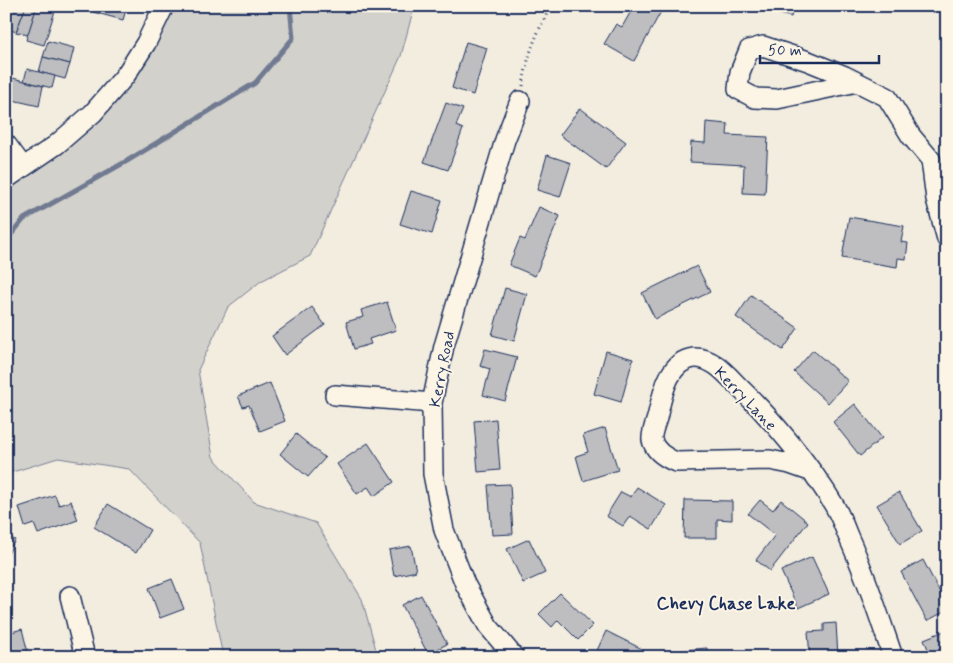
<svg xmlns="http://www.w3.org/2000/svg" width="953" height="663" font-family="Mynerve,sans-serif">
<rect width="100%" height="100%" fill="#f3ede0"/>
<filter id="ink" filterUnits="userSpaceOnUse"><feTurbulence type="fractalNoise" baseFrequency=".02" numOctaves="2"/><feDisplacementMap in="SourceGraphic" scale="10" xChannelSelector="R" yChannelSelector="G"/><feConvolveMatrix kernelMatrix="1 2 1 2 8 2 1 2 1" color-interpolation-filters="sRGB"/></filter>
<g filter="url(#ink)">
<path fill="#d3d1cc" stroke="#778095" d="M164 6 414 7 401 56 310 256 261 281 228 307 198 370 213 457 254 502 316 523 362 599 378 657H223L200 543 129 469 58 458 6 474V179L93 113Z"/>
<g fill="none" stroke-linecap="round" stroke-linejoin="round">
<path stroke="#707a91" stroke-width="5" d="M6 241 24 219 127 161 255 83 293 38 290 6"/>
</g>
<g fill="#bebec0" stroke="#1b2f5e">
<path d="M8 6H26L16 32 6 28V13Z"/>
<path d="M26 6H37L28 35 16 32Z"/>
<path d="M37 6 56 8 44 45 26 40Z"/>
<path d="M95 6H127L123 20 93 12Z"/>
<path d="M634 6H664L634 61 604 44 616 24 622 27Z"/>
<path d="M761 6H794L791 17 761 9Z"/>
<path d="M48 41 74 48 70 64 43 57Z"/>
<path d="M466 42 487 48 473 95 452 88Z"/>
<path d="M43 57 70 64 65 79 39 72Z"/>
<path d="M27 69 55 76 52 88 24 81Z"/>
<path d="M13 78 43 86 39 106 8 99Z"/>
<path d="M446 103 463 109 456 126 463 129 448 170 424 162Z"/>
<path d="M580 108 626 142 606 169 560 135Z"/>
<path d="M706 122 728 124 727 135 768 137 765 194 743 193 744 165 690 162 691 142 705 143Z"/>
<path d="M547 155 571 163 560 197 537 190Z"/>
<path d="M411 191 442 200 432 234 400 224Z"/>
<path d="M539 207 560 216 535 276 509 265 520 238 525 240Z"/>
<path d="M849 217 904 226 901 242 908 243 906 259 898 258 897 267 842 258Z"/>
<path d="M697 266 710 292 655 319 642 293Z"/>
<path d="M505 288 527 294 514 341 492 335Z"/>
<path d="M751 295 798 328 783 350 736 317Z"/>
<path d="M387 302 396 330 369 339 371 344 354 349 346 322 363 317 361 310Z"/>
<path d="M312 307 325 325 285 355 272 336Z"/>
<path d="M485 349 517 357 505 401 483 395 490 369 480 366Z"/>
<path d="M813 350 848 381 828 403 794 372Z"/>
<path d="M606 351 633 359 621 402 594 394Z"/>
<path d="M270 383 285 421 260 431 249 405 243 407 238 396Z"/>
<path d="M855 404 882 438 860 456 833 422Z"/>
<path d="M496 419 500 470 478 472 474 421Z"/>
<path d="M605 428 618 470 583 481 576 456 588 452 583 435Z"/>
<path d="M296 434 325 458 308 477 280 454Z"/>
<path d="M368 443 394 482 374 496 368 487 357 494 337 464Z"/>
<path d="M510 484 513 534 492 535 488 485Z"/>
<path d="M637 487 666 505 651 529 630 516 623 526 606 516 621 492 631 497Z"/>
<path d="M899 492 922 531 900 544 877 505Z"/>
<path d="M55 495 59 505 71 501 78 520 38 534 34 524 25 527 19 507Z"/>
<path d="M685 500 732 501V520L717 519V538H684Z"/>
<path d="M760 500 773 510 781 500 808 522 770 571 756 560 775 535 748 514Z"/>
<path d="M108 504 150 530 136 553 94 527Z"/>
<path d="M6 536 15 540 6 558Z"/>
<path d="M529 539 545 573 523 583 507 549Z"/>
<path d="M411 546 416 571 394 576 389 550Z"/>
<path d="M812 557 829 594 798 608 781 571Z"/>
<path d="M923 560 947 606V610L927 621 901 572Z"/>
<path d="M172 579 184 609 160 618 149 588Z"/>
<path d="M560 593 593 625 578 640 558 620 552 627 539 614Z"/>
<path d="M421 595 447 644 428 654 402 605Z"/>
<path d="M836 623 838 657H810L808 632 824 631V624Z"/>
<path d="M22 629 29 657H6V631L8 633Z"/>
<path d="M947 630V657H931L924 639Z"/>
<path d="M606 631 642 649 638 657H594Z"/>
<path d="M707 648V657H661V652Z"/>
<path d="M734 651 780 657H733Z"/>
</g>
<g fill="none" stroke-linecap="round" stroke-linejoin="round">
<defs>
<g id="minor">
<path d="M857 82 777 99 755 98 738 89 740 72 749 50 763 46 808 61 845 76 887 97 911 136 931 160 936 199 947 239"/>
<path d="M6 144 23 167"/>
<path d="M6 179 56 145 93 113 125 76 146 43 164 6"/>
<path d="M335 395 432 403"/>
<path d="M810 471 790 464 770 460 676 462C666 458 655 452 652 440 651 434 655 424 657 418 662 397 667 361 694 358 713 357 727 375 740 388 773 420 811 466 834 505 840 515 844 526 848 536 866 575 879 616 893 657"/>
<path d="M70 596 85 657"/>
<path d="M514 657 488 626 465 584 444 530 433 474 432 403 444 346 505 140 520 101"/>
</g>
</defs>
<use href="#minor" stroke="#1b2f5e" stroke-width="22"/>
<path stroke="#1b2f5e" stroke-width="3" stroke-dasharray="1 4" stroke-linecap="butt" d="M523 86C527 55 536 34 551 6"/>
<use href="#minor" stroke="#fcf5e5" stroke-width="19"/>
</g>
</g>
<g text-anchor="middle" stroke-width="4" stroke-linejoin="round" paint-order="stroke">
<g font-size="16" fill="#1b2f5e" stroke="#fcf5e5">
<text transform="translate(441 369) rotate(-79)" y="6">Kerry Road</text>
<text transform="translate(746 398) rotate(46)" y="6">Kerry Lane</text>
</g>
<g font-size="18" font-weight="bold" fill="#1b2f5e" stroke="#fcf5e5">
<text x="726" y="609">Chevy Chase Lake</text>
</g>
</g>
<rect width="953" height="663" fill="none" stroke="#fcf5e5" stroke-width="25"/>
<rect x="12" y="12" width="928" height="638" fill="none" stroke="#1b2f5e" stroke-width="2" filter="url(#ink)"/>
<path d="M760 55v8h119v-8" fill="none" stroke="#1b2f5e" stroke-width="2.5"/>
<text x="768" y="55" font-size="15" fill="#1b2f5e" stroke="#fcf5e5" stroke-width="4" paint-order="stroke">50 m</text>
</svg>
